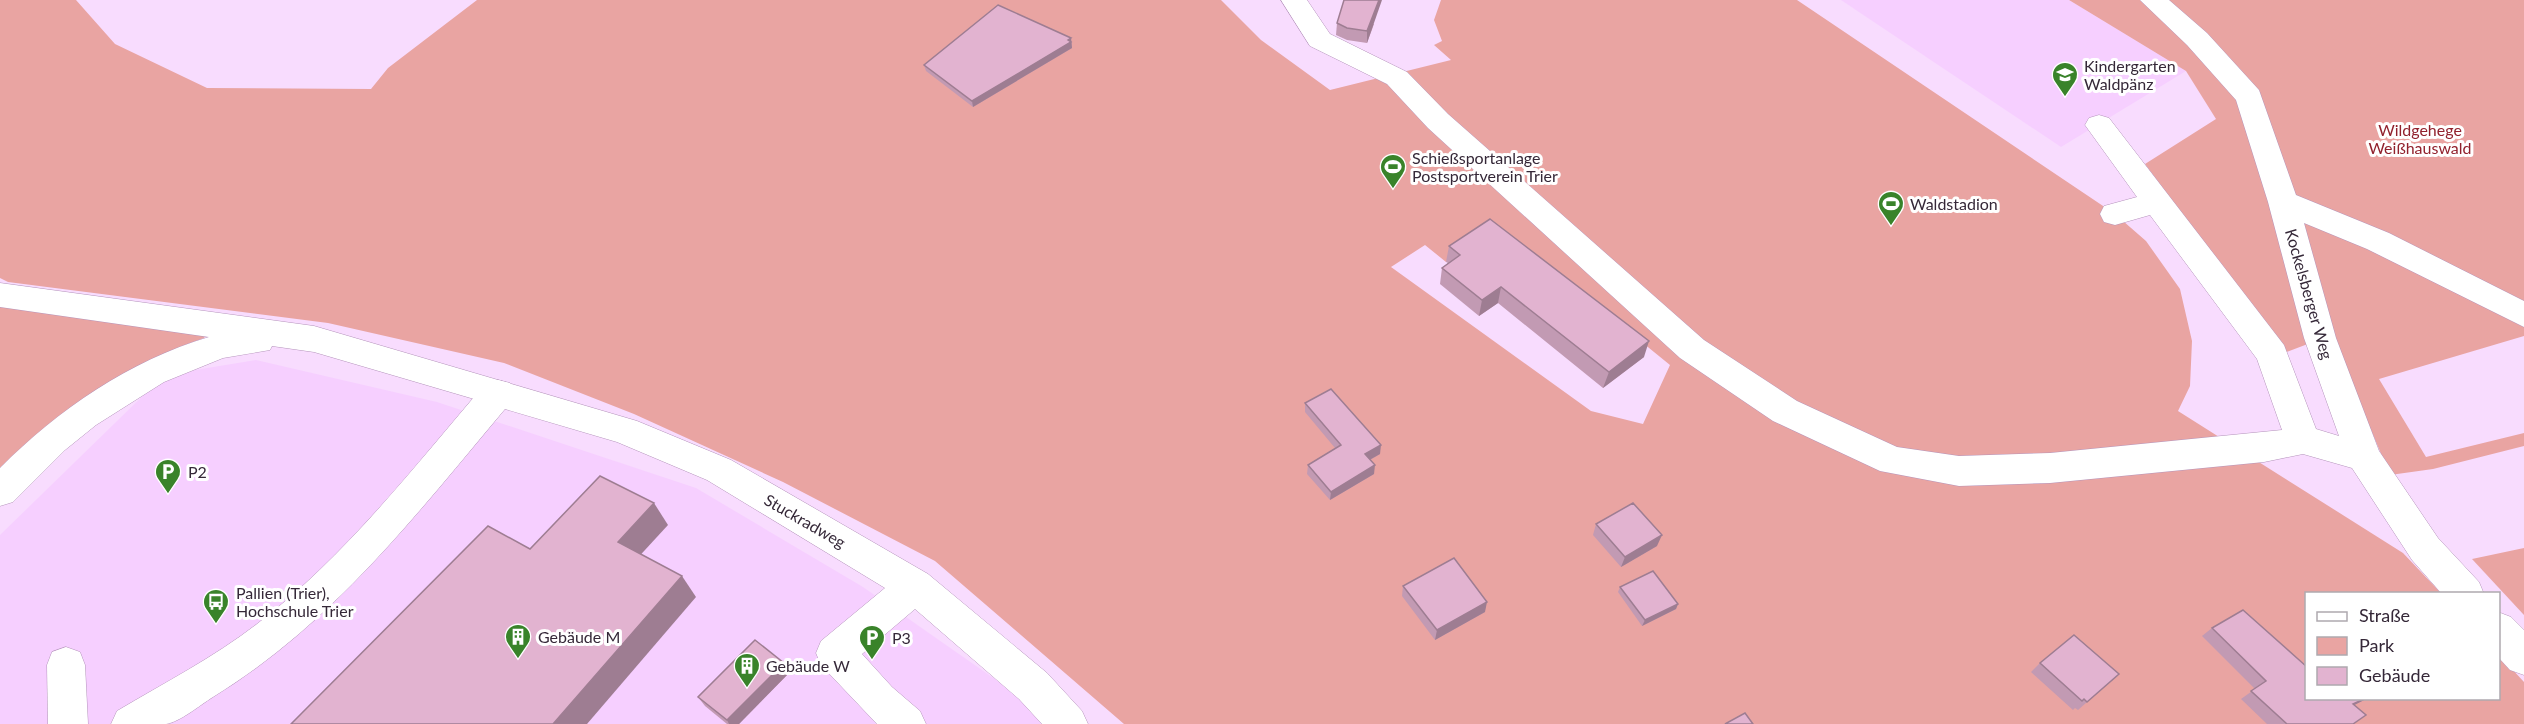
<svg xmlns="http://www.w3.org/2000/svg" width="2524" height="724" font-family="Lato,sans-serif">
<rect width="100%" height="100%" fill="#f8dcfe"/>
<g fill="#f6cfff">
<path d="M1841 0H2069L2186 71 2061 147Z"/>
<path d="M256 360 437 402 696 488 863 587 1022 698 1042 724H0V535L154 385 195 370Z"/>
</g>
<g fill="#e9a4a2" fill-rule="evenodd">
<path d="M0 0H76L115 44 207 88 371 89 388 68 477 0H1221L1261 40 1330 90 1451 60 1434 45 1442 41 1434 20 1441 0H1797L2115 214 2146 241 2180 289 2192 341 2190 386 2178 411 2403 553 2441 593 2306 594V698H2498L2499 655 2524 682V724H1124L935 561 783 482 634 414 504 363 328 323 8 282 0 278ZM1499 226 1670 365 1643 424 1591 411 1391 267 1425 245 1446 262Z"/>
<path d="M2069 0H2524V312L2273 195 2313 342 2284 353 2145 164 2216 119 2186 71Z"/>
<path d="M2308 219 2524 322V336L2379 379 2426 457 2524 433V446L2433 469 2390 475 2339 354 2297 220Z"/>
<path d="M0 304 208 333 204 338C156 355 112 377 70 408 45 426 23 452 0 474Z"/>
<path d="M2524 548V615L2472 559Z"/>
</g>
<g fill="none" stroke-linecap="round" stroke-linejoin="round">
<defs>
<g id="minor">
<path d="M1281 0H1307L1330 34 1407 72 1448 114 1704 340 1797 401 1897 447 1959 456 2050 453 2282 430 2257 359 2150 215 2115 225 2104 222 2100 214 2104 206 2137 197 2085 125 2089 118 2099 115 2109 118 2284 345 2316 429 2339 436 2304 338 2268 202 2236 100 2187 45 2140 0H2169L2207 33 2259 90 2296 195 2389 233 2524 301V327L2367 249 2304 223 2336 338 2379 451 2438 538 2479 582 2484 594H2442L2412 560 2352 468 2303 454 2264 462 2050 483 1959 486 1880 471 1773 421 1680 358 1428 128 1387 84 1310 46Z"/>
<path d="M498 380 637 421 731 460 928 574 1047 673 1082 711 1088 724H1042L1019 699 915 609 862 654 892 687 920 711 926 724H877L821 665 816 653 821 641 885 588 707 480 617 442 505 409C416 515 332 624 213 697 200 705 180 722 166 724 148 724 129 724 111 724L117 711C164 683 213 658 257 624 345 557 414 467 486 383Z"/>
<path d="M2498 612 2511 617 2524 630V675L2510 670 2498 657Z"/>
<path d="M66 647 80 652 85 665 88 724H48L47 665 52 652Z"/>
</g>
<path id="major" d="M0 283 314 326 498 380 510 383 515 393 510 403 498 406 314 352 272 346 270 350 223 358 164 382 96 425 65 450 13 502 0 506V468C59 409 129 361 209 337L0 307Z"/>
</defs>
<use href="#minor" stroke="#b494bb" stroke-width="1"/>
<use href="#major" stroke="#b494bb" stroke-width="1"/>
<use href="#minor" fill="#fff" fill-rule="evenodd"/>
<use href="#major" fill="#fff" fill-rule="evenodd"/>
</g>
<g fill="#c29ab3">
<path d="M1337 23 1374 24 1367 43 1347 40 1336 35Z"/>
<path d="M1071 38 1072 48 973 107 926 71 924 65Z"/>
<path d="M1449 246 1644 357 1603 388 1498 303 1479 316 1440 284 1442 268 1448 263 1446 262Z"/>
<path d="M1305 403 1380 454 1370 460 1374 474 1330 500 1307 474 1308 465 1335 448 1305 412Z"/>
<path d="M1596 524 1657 546 1621 567 1593 535Z"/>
<path d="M1403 586 1485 612 1435 640 1402 596Z"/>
<path d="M1620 587 1678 604 1676 609 1642 626 1618 592Z"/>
<path d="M2212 628 2307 699H2366L2354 705 2353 724H2267L2241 699 2255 689 2202 636Z"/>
<path d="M784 663 790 672 739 724H727L705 706 698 697Z"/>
<path d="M2040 663 2119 674 2078 710 2075 708 2073 710 2031 672Z"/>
</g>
<g fill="#9e7d92">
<path d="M1379 0H1382L1367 43V31Z"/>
<path d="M1071 38 1072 48 973 107 972 101Z"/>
<path d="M1501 287 1498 303 1479 316 1482 300Z"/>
<path d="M1649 341 1644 357 1603 388 1609 372Z"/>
<path d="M1381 445 1380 454 1364 463 1365 454Z"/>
<path d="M1375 465 1374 474 1330 500 1331 492Z"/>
<path d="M654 503 668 525 633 563 618 542Z"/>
<path d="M1662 535 1657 546 1621 567 1625 557Z"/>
<path d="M682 576 696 597 587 724H553Z"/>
<path d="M1487 602 1485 612 1435 640 1437 630Z"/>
<path d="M1678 604 1676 609 1642 626 1645 620Z"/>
<path d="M784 663 790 672 739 724H729L727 720Z"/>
<path d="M2364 699H2366L2341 712 2353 704Z"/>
</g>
<g fill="#e2b3d0" stroke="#9e7d92" stroke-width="1.5">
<path d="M1344 0H1379L1367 31 1347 28 1337 23Z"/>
<path d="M998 5 1071 38 1068 40 1071 42 972 101 924 65Z"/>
<path d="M1490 219 1649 341 1609 372 1501 287 1482 300 1442 268 1460 255 1449 246Z"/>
<path d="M1331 389 1381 445 1365 454 1375 465 1331 492 1308 465 1341 445 1305 403Z"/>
<path d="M600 476 654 503 618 542 682 576 553 724H291L488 526 530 549Z"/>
<path d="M1633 503 1662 535 1625 557 1596 524Z"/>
<path d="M1454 558 1487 602 1437 630 1403 586Z"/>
<path d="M1653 571 1678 604 1645 620 1620 587Z"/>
<path d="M2243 610 2307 667V699H2364L2353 704 2366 715 2353 724H2287L2251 691 2266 681 2212 628Z"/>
<path d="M2074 635 2119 674 2087 702 2084 699 2082 701 2040 663Z"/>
<path d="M755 640 784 663 727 720 698 697Z"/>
<path d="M1745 713 1753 724H1725Z"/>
</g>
<defs>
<symbol id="school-pin" viewBox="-11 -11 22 30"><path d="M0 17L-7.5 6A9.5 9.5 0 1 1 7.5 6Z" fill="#39832a" stroke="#fff"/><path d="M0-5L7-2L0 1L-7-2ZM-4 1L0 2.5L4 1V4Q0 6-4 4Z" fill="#fff"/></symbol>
<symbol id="stadium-pin" viewBox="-11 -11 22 30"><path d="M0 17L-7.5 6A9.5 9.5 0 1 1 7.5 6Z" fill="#39832a" stroke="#fff"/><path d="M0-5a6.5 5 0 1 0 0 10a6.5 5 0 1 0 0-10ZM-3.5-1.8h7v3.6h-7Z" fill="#fff"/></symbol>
<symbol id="parking-pin" viewBox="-11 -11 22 30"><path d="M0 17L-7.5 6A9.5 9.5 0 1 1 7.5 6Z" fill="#39832a" stroke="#fff"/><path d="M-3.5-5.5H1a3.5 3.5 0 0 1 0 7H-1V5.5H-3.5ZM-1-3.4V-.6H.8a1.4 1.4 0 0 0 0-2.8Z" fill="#fff"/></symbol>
<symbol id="bus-pin" viewBox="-11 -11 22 30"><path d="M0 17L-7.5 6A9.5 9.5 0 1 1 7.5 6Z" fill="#39832a" stroke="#fff"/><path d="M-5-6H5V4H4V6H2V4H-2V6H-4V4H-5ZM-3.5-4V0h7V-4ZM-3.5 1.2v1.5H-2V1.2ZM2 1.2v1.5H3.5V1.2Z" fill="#fff"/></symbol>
<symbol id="building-pin" viewBox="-11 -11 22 30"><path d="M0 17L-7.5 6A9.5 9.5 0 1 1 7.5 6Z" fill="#39832a" stroke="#fff"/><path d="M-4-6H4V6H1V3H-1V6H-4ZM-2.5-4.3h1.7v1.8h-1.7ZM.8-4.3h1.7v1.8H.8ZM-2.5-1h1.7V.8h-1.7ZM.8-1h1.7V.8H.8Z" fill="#fff"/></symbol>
</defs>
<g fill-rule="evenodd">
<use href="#school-pin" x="2050" y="60" width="30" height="40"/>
<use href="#stadium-pin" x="1378" y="152" width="30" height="40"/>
<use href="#stadium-pin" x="1876" y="189" width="30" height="40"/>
<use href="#parking-pin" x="153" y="457" width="30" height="40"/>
<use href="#bus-pin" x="201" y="587" width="30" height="40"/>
<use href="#building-pin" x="503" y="622" width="30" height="40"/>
<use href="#parking-pin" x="857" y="623" width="30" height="40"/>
<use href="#building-pin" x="732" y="651" width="30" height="40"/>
</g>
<g text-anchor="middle" stroke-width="6" stroke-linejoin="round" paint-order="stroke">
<g font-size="16" fill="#352838" stroke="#fff" text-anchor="start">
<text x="2084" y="72">Kindergarten<tspan x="2084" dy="18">Waldpänz</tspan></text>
<text x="1412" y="164">Schießsportanlage<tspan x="1412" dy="18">Postsportverein Trier</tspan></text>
<text x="1910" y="210">Waldstadion</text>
<text x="188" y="478">P2</text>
<text x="236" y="599">Pallien (Trier),<tspan x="236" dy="18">Hochschule Trier</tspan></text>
<text x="538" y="643">Gebäude M</text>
<text x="892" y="644">P3</text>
<text x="766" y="672">Gebäude W</text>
</g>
<g font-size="16" fill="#91212d" stroke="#fff">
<text x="2420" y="136">Wildgehege<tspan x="2420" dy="18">Weißhauswald</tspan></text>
</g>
<g font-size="16" fill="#352838" stroke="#fff">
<text transform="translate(2309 294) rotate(74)" y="6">Kockelsberger Weg</text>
<text transform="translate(805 521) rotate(30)" y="6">Stuckradweg</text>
</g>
</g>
<rect x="2305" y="592" width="195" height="108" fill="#ffffff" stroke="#aea9af" stroke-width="1.5"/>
<rect x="2317" y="612" width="30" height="9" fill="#ffffff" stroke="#aea9af" stroke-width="1.5"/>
<text x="2359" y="622" font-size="18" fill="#352838">Straße</text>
<rect x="2317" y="637" width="30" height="18" fill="#e9a4a2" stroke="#aea9af" stroke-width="1.5"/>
<text x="2359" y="652" font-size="18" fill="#352838">Park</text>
<rect x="2317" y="667" width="30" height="18" fill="#e2b3d0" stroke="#aea9af" stroke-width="1.5"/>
<text x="2359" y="682" font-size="18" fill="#352838">Gebäude</text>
</svg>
